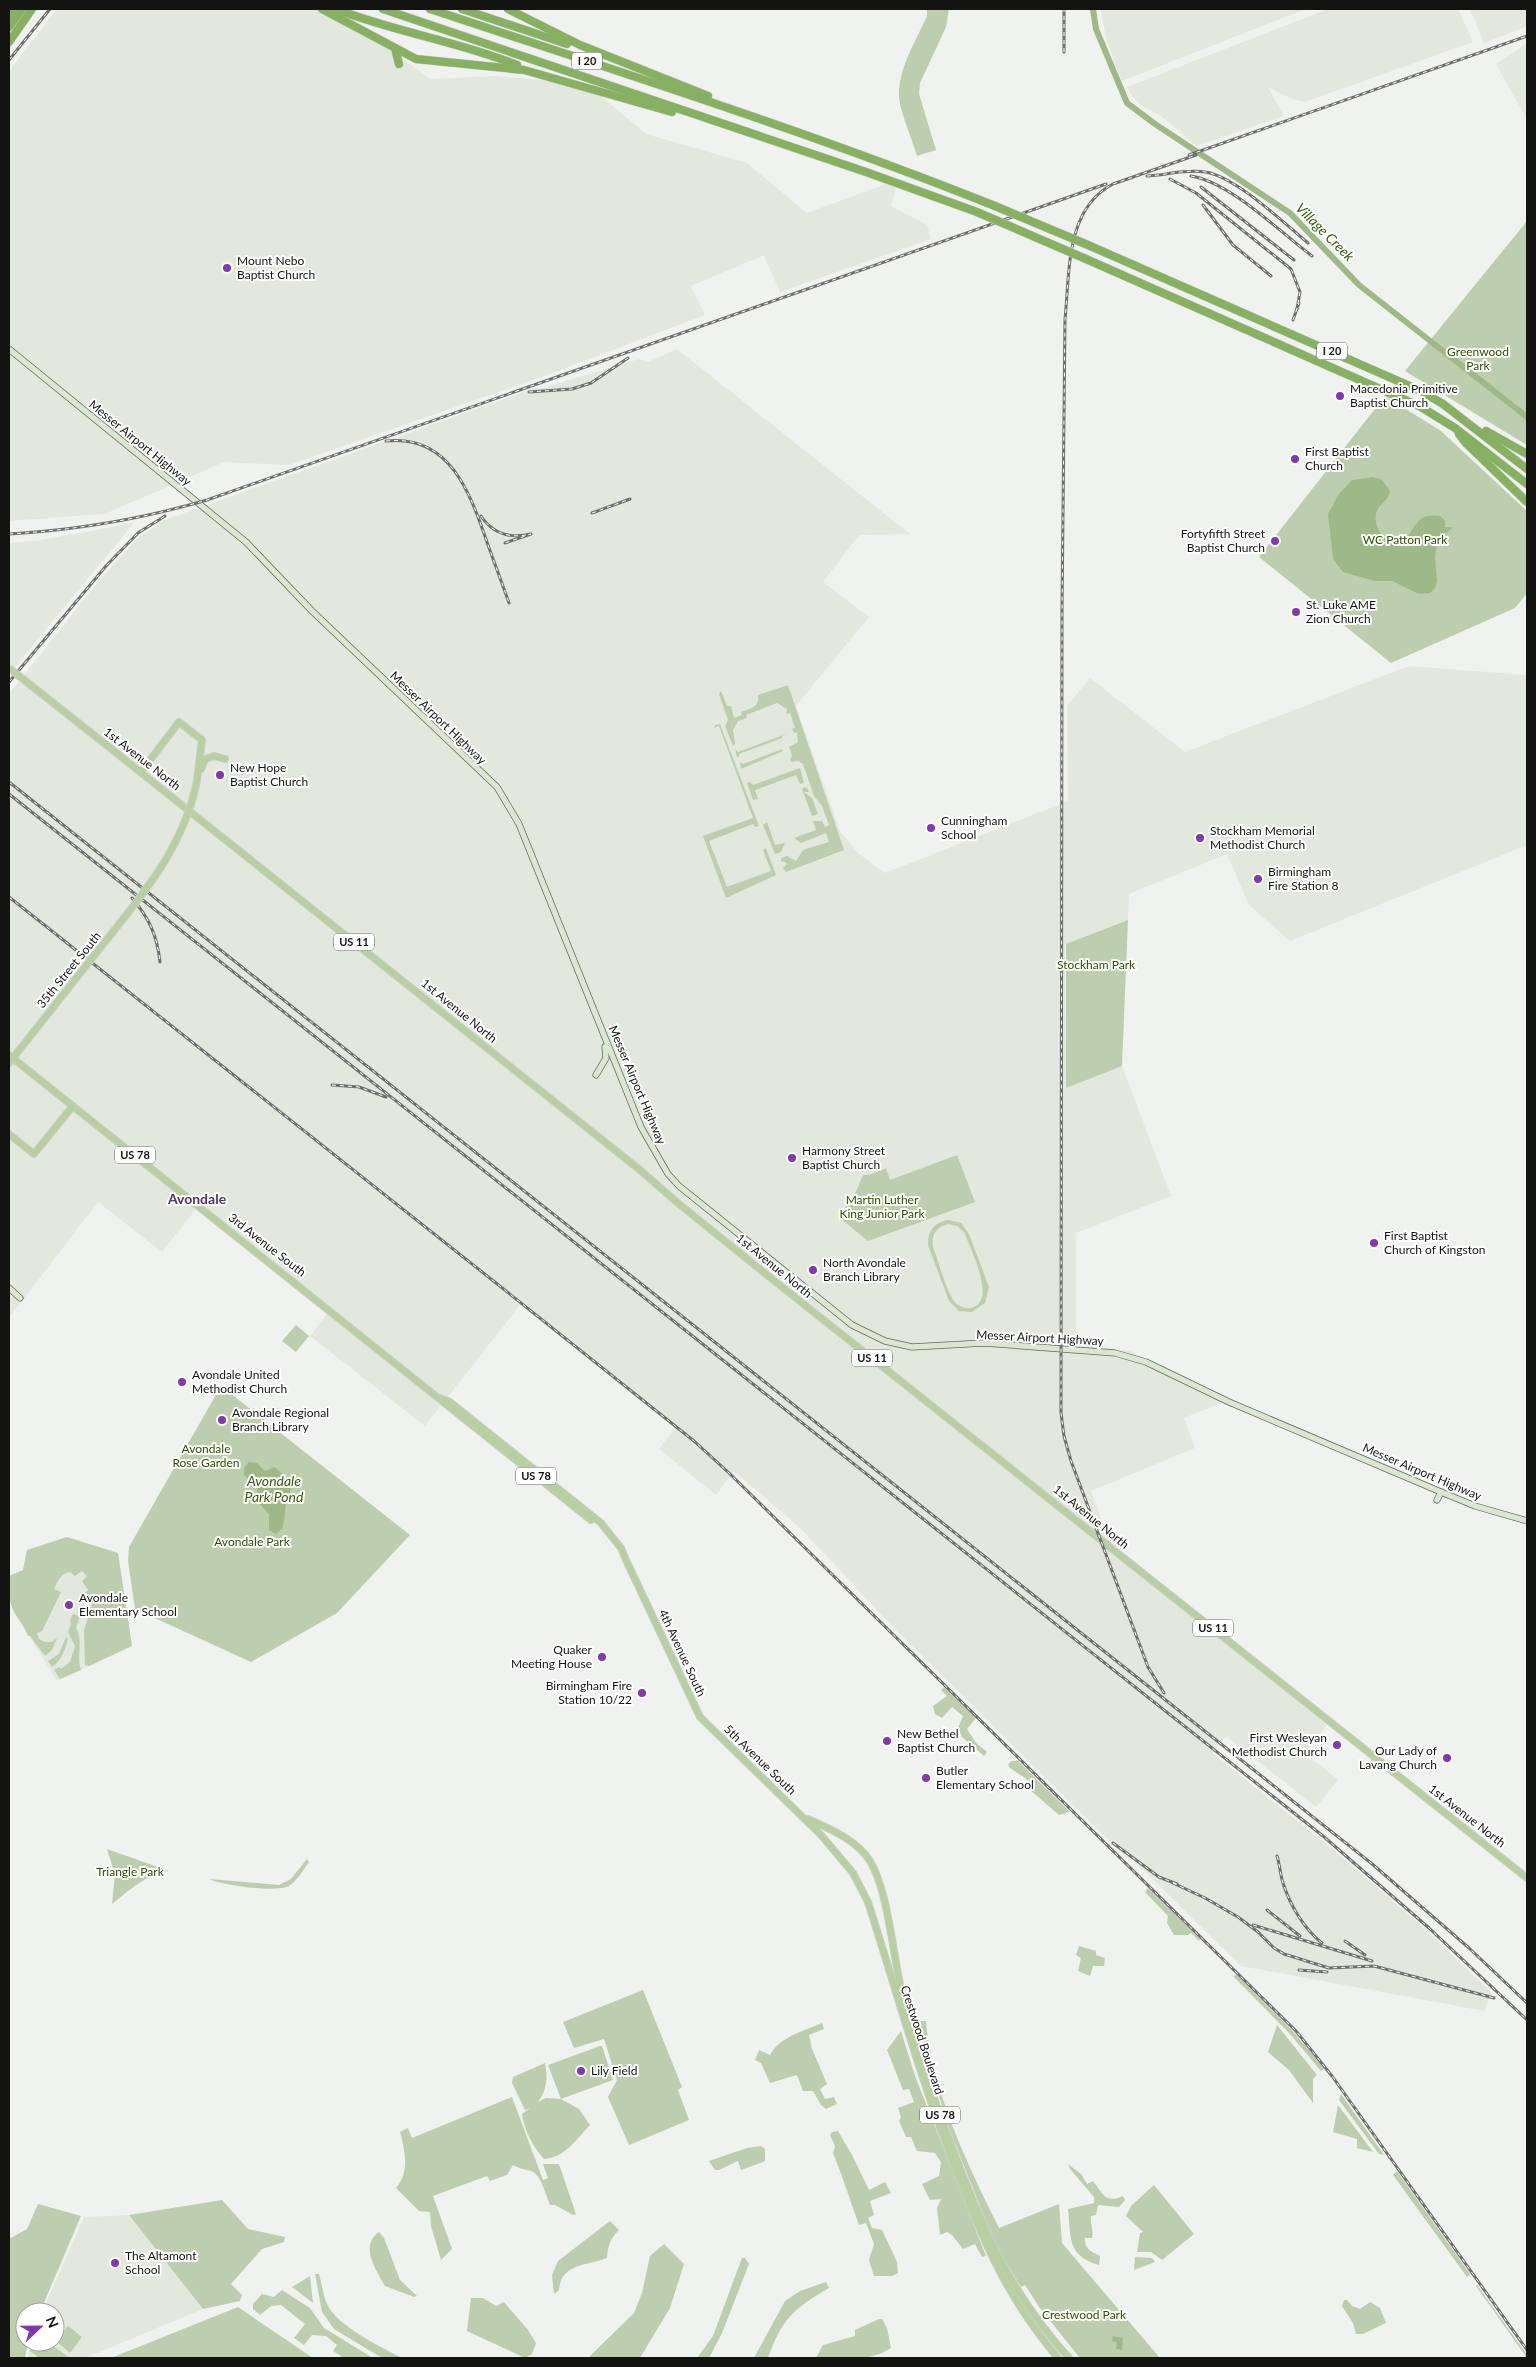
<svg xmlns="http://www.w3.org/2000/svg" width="1536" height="2367" font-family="Lato,sans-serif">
<rect width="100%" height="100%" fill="#f0f2ef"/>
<g fill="#e2e8de">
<path d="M57 9H336L430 79 496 76 561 82 598 94 646 134 747 163 807 213 886 184 896 188 891 206 927 225 931 239 780 292 764 255 691 286 705 315 550 374 289 465 224 462 105 514 9 521V71Z"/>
<path d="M1101 9H1306L1122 81 1106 39Z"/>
<path d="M1328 9H1458L1473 42 1305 102 1290 98 1268 87 1284 116 1196 146 1160 115 1144 107 1132 96 1127 87Z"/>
<path d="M1470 9H1527V26L1484 43Z"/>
<path d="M1527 43V119L1496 64Z"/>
<path d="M677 349 910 534 859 535 823 582 869 617 796 706 840 831 858 853 885 873 1068 801 1067 706 1090 678 1185 752 1409 666 1527 675V845L1290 941 1249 905 1227 854 1129 894 1128 920 1065 945 1066 1087 1122 1066 1171 1196 1076 1233V1344L1130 1351 1223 1402 1184 1418 1195 1448 1091 1491 1114 1554 1327 1725 1305 1753 1338 1780 1316 1807 1226 1736 1212 1753 1335 1851 1422 1926 1492 1993 1484 2011 1241 1966 1131 1858 1129 1860 896 1630 801 1529 734 1471 716 1495 659 1449 675 1428 520 1305 425 1426 310 1336 327 1314 196 1209 162 1252 98 1202 9 1318V694L101 578 137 539 162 521 535 388H543L639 359 648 362Z"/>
<path d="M134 523 9 674V543L41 540Z"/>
<path d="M67 1537 118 1553 132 1646 57 1681 15 1613 9 1597V1576L23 1570 27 1550Z"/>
<path d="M129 2215 203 2309 85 2358H28L30 2342H55V2312H42L84 2217Z"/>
</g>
<g fill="#bcceae" fill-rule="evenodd">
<path d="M927 9H949L946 27 920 83 919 94 936 150 917 156C912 139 904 121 900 104 894 75 916 41 927 16Z"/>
<path d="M1527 221V445L1405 371Z"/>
<path d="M1385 396 1441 431 1527 511V593L1515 608 1391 663 1259 557Z"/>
<path d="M788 685 844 850 786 872 783 868 787 864 785 862 781 861V858L787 856 796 861 803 850 829 842 826 833 801 843 794 838 816 830 813 821H822L825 827 829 825 822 806 814 796 803 764 798 761 792 762 790 759 792 756 789 747 798 742 797 732 794 733 792 729 795 728 790 713 786 714 787 709 777 703 746 715 747 718 738 721 733 730 735 744 733 746 725 726 728 720 719 694 721 691 727 706H731L734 718 742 715 741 712C751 708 760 707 758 695Z"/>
<path d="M720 724 759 826 755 827 753 824 709 841 727 887 771 871 763 850 766 848 776 875 726 898 703 836 753 818 719 726 714 728 715 725Z"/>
<path d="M789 733 782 736V738L739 754V757H737L735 749 738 752Z"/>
<path d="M782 749 783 751 741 769 740 762 743 764Z"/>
<path d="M800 768 804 783 800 784 796 775 755 790 758 799 753 800 747 783 750 782 753 785Z"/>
<path d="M804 787 807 788 809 792H804L812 798 818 814 812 816 802 789Z"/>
<path d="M767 822 775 845 785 843 781 852 775 854 763 825Z"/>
<path d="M1128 920 1122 1066 1066 1088V944Z"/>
<path d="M957 1155 975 1202 868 1241 841 1219 840 1215 855 1194 863 1175H869L886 1168 890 1180Z"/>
<path d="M948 1220 961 1223 969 1234 989 1287 985 1303 972 1312 959 1311 949 1301 928 1245C927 1231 935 1222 948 1220ZM948 1224 957 1226 964 1232C970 1248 998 1302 971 1308 965 1309 958 1306 954 1301 945 1288 939 1262 933 1247 931 1235 936 1227 948 1224Z"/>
<path d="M296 1325 309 1336 296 1352 282 1341Z"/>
<path d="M221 1386 410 1535 337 1613 251 1662 135 1609 128 1561 129 1547Z"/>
<path d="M67 1537 118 1553 132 1646 89 1666 85 1665 84 1630 92 1605 82 1597 88 1590 82 1581 87 1576 82 1571 75 1576 70 1572C60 1573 58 1581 54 1589L61 1592 42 1631 37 1633 39 1639 44 1642H52L57 1638 52 1650 45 1656 30 1636H28C23 1624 20 1622 14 1612 8 1600 9 1589 9 1576L23 1570 27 1550Z"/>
<path d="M73 1614 80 1616 76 1628C84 1642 76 1655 81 1670L60 1679 54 1670 59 1667 61 1669 70 1662 75 1646 68 1632 71 1624 70 1620Z"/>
<path d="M65 1635 68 1639C65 1649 61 1662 52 1667L48 1661 59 1654 66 1637Z"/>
<path d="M944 1687 976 1718 967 1729 976 1743 987 1752 984 1756 962 1737 958 1728 963 1716 952 1707 942 1718 935 1714 933 1706 947 1696 941 1690Z"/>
<path d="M1011 1761H1018L1070 1812 1059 1815 1030 1790 1032 1783 1010 1768 1008 1765Z"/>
<path d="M107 1849 169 1871C146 1874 130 1890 112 1904L115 1875Z"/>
<path d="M307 1859 309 1862C303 1870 297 1881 289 1886 276 1893 221 1885 209 1879L279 1885 291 1879Z"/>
<path d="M1148 1888 1200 1939 1199 1941 1191 1933 1188 1935H1174L1167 1923 1168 1916 1145 1892Z"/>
<path d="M1079 1946 1096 1951V1955L1105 1958 1104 1966H1093L1090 1976 1078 1971 1081 1958 1076 1955Z"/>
<path d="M1237 1975 1292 2030 1324 2068 1321 2071 1290 2034 1233 1976Z"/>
<path d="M643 1990 682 2087 678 2090 689 2120 629 2145 608 2097 617 2080 604 2039 574 2048 563 2022Z"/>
<path d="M915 2021H926C933 2094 967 2163 999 2228L1059 2204 1062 2243 1160 2358H1080L1039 2307 1025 2285 1021 2287 996 2246 950 2131Z"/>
<path d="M822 2023 824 2029 809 2035 812 2049 827 2084 820 2089 825 2099 834 2097 837 2104 826 2109 821 2105 813 2091H803L797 2075 770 2083 761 2063 755 2060 759 2050 770 2055C779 2037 804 2031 822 2023Z"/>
<path d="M1277 2025 1317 2075 1313 2079V2103L1289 2070 1268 2052Z"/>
<path d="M901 2031 915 2076 986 2256 982 2257 975 2244 963 2249 952 2235 947 2232 940 2235 937 2208 941 2199 930 2200 922 2184 939 2176 941 2162 935 2153 917 2151 911 2137H906L899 2121 901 2117 898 2108 914 2102 909 2089 903 2090 887 2050Z"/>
<path d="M600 2046H602L613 2080 561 2099 579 2109 590 2125C576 2140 564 2158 544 2159 533 2147 524 2130 522 2114L530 2108 525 2110 512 2083 513 2077 545 2063C548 2078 547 2090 538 2102L546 2098 561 2099 548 2065Z"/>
<path d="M1341 2094 1384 2155 1379 2154 1339 2100Z"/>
<path d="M512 2097 543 2180 548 2178 543 2164H559L576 2214 573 2215 555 2205H550C546 2196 541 2174 531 2171 524 2169 520 2169 513 2165L507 2175 490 2181 487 2176 433 2196 452 2249 441 2260 431 2226 430 2212 419 2211 396 2188C410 2172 405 2150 400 2132L408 2128 412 2138Z"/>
<path d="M1338 2105 1373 2152 1357 2148V2139L1333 2132Z"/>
<path d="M838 2131 852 2155 869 2190 885 2182 891 2193 870 2201 874 2215 868 2218 872 2228 882 2230 897 2262 898 2273 892 2276H874L869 2260 874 2244 866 2223 859 2225C850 2201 843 2177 833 2153L835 2146 830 2135 832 2132Z"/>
<path d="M761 2146 765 2149V2161L741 2170 738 2161 719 2170H715L709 2161 747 2148Z"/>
<path d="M1068 2164 1081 2174 1087 2184 1093 2181C1103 2194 1105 2204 1123 2196L1125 2200 1119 2207 1098 2205 1096 2215 1091 2216C1090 2224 1094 2231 1092 2238H1085C1084 2249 1092 2252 1100 2256L1099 2265C1066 2256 1071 2235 1068 2209L1094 2203V2197L1070 2169Z"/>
<path d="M1397 2171 1470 2274 1467 2277 1393 2175Z"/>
<path d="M1154 2185 1194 2234 1162 2260 1151 2252H1137L1140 2233 1143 2232 1126 2216 1131 2206Z"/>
<path d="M222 2200 248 2229 285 2237 284 2242 262 2249 231 2284 242 2295 240 2301 203 2309 129 2215Z"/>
<path d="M38 2204 81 2216 40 2312H25V2342H28L25 2358H9V2239L27 2229Z"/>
<path d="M610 2221 619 2230C610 2239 608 2246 607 2258 587 2266 561 2263 559 2290L554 2294 552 2275 558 2261Z"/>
<path d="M379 2232 384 2238 400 2280 417 2296 414 2297 385 2286C376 2270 359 2246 379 2232Z"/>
<path d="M664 2244 684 2264 670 2308 640 2358H588L634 2313 642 2293 650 2256Z"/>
<path d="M1135 2257 1152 2258 1155 2262 1134 2270Z"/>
<path d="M742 2258H745L749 2264 722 2333 709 2358H697L713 2336Z"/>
<path d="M315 2274H319C322 2284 323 2295 327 2304 337 2326 381 2347 402 2358H382L334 2329 322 2312Z"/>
<path d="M310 2276 313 2303 292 2287Z"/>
<path d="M826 2282 829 2288C793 2309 782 2319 768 2358H754L785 2301 800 2291Z"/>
<path d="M1477 2285 1527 2355V2358L1476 2286Z"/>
<path d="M282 2290 310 2308 324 2328 373 2358H344L333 2351 337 2345 326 2336 312 2335 304 2345 294 2338 305 2324 281 2305 271 2306 260 2315 253 2309V2304L262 2294 274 2297Z"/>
<path d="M471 2298H483L496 2306 504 2302 528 2330 536 2343 532 2354 525 2358 467 2331Z"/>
<path d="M1344 2300H1347L1352 2306 1360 2309 1370 2302 1380 2308 1386 2323 1363 2334H1356L1353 2323 1342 2306Z"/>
<path d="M238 2307 313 2358H111Z"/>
<path d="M879 2319H882L887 2328 891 2348C869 2363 841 2358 816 2358L823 2345 855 2336V2330Z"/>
<path d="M68 2326 82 2337 70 2353 56 2341Z"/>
<path d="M37 2342H48L68 2357 39 2358 30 2351Z"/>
</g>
<g fill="#9eb987">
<path d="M1373 477 1382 480 1390 491C1389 501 1378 504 1376 514 1373 531 1389 546 1405 540 1417 526 1416 513 1440 516L1445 521V527H1453L1437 542 1435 557 1437 581 1435 588 1430 593 1419 594 1392 581H1375L1343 572 1333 559 1328 514 1339 494 1352 480Z"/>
<path d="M249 1462 257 1463 265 1471 274 1467 292 1481 290 1493 286 1502 284 1522 282 1529 276 1534 269 1530V1514L258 1502 257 1487 244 1475V1468Z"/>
<path d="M1113 2336 1123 2338 1122 2350 1116 2349 1117 2342 1112 2341Z"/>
</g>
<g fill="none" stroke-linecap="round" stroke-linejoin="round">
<path stroke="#9eb987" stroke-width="6" d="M1093 9 1096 29 1127 103 1155 124 1290 213 1359 285 1527 417"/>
<defs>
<g id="secondary">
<path d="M9 349 246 542 312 611 497 787 519 824 641 1127 668 1174 679 1186 852 1325 885 1341 912 1347 984 1343 1115 1353 1146 1362 1229 1402 1441 1492 1475 1506 1527 1521"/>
<path d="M596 1075 606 1058 605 1047"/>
<path d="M9 1288 20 1298"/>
<path d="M1437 1500 1441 1492"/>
</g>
<g id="primary">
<path d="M90 732 640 1170 679 1204 777 1283 1527 1878"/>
<path d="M201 769 205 759 214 756 225 759"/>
<path d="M141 772 179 722 202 740 197 780"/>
<path d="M9 1055 591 1520"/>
<path d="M9 1063 28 1039"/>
<path d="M9 1134 34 1154 72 1107"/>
<path d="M440 1398 450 1402 601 1523 621 1548 626 1560 700 1717 821 1835 853 1873 868 1902C897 1993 922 2084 957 2173 984 2243 1008 2299 1058 2358"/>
<path d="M808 1819C830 1829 857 1840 870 1861 889 1892 893 1960 903 1997 917 2051 935 2104 955 2155 985 2234 1012 2295 1069 2358"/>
</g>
<g id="highway">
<path d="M322 9 416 59 524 70 672 112"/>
<path d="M336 9C394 32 458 41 517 65"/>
<path d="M383 9 866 172 977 212"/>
<path d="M430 9C620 72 810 132 995 206"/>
<path d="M462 9 567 44"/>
<path d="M508 9 580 45 708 96"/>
<path d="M9 14 13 9"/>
<path d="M9 27 22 9"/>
<path d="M9 42 32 9"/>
<path d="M395 48 399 64"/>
<path d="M1088 245 1421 391 1443 404 1527 469"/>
<path d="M1086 259 1421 407 1455 428 1527 484"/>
<path d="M1486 431 1527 454"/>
<path d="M1459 434 1466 443 1527 502"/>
</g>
</defs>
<use href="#secondary" stroke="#656764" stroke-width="7"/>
<use href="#primary" stroke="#cbcbcb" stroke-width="8"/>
<use href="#highway" stroke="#cbcbcb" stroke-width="9"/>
<use href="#secondary" stroke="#dbe7d0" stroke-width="5.5"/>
<use href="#primary" stroke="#b8d0a1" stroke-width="6"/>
<use href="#highway" stroke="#88b063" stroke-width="8"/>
<defs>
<g id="rail">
<path d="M1064 52V9"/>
<path d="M9 60 50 9"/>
<path d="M1189 155 1527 36"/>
<path d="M1147 176C1166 175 1186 169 1205 172 1235 176 1284 223 1308 243"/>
<path d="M1191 176C1230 182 1280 232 1312 256"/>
<path d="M1170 179 1196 193 1291 269 1300 292 1297 309"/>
<path d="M1201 187 1294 260"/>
<path d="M1203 205 1233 245 1271 276"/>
<path d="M1293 320 1299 303"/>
<path d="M529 392 572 389 591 383 628 358"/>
<path d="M386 441C450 434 470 493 487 542 494 562 502 583 509 603"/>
<path d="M592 513 630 499"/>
<path d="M481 516C493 534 510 539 531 534L505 543"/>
<path d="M9 534C77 530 142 519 207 500L1106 184"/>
<path d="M9 682 106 566 138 533 165 516"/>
<path d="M9 782 1371 1863 1469 1948 1527 2003"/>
<path d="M9 794 1323 1836 1429 1928 1527 2020"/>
<path d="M9 897 496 1283 694 1441 729 1473 1296 2031 1332 2076 1527 2350"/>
<path d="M132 898C149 918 157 935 160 962"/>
<path d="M332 1085 359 1087 386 1097"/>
<path d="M1164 1693 1148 1667 1071 1461 1064 1436 1061 1413 1062 611 1065 319C1070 272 1065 209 1113 184L1196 155"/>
<path d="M1113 1843 1159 1877 1177 1884"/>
<path d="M1277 1856C1280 1865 1280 1874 1283 1883 1290 1905 1304 1929 1322 1943"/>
<path d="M1173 1883 1205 1898 1238 1917 1258 1932 1274 1948 1284 1954 1329 1968 1374 1966 1494 1998"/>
<path d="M1267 1910 1300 1936"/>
<path d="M1253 1925 1372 1961"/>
<path d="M1345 1941 1365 1955"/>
<path d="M1299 1970 1327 1972"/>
</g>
</defs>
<use href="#rail" stroke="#6f706e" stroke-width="3"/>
<use href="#rail" stroke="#fff" stroke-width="1" stroke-dasharray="4" stroke-linecap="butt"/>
<defs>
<g id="primary-bridge">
<path d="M9 668 90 732"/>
<path d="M28 1039C53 1007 79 975 104 943 144 893 185 845 197 780"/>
</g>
<g id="highway-bridge">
<path d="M995 206 1088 245"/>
<path d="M977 212 1086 259"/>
</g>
</defs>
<use href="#primary-bridge" stroke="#cbcbcb" stroke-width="8" stroke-linecap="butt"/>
<use href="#highway-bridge" stroke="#cbcbcb" stroke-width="9" stroke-linecap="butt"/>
<use href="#primary-bridge" stroke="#b8d0a1" stroke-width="6"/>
<use href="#highway-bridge" stroke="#88b063" stroke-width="8"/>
</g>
<g fill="#8239ab" stroke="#fff" stroke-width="2">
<circle cx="227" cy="268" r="5"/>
<circle cx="1340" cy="396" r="5"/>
<circle cx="1295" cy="459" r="5"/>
<circle cx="1275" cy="541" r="5"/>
<circle cx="1296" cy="612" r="5"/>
<circle cx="220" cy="775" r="5"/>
<circle cx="931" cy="828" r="5"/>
<circle cx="1200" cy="838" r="5"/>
<circle cx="1258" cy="879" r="5"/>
<circle cx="792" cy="1158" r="5"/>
<circle cx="1374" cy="1243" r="5"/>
<circle cx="813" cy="1270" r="5"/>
<circle cx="182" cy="1382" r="5"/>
<circle cx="222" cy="1420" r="5"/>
<circle cx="69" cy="1605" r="5"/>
<circle cx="602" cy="1657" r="5"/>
<circle cx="642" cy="1693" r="5"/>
<circle cx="887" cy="1741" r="5"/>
<circle cx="1337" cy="1745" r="5"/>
<circle cx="1447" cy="1758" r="5"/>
<circle cx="926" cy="1778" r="5"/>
<circle cx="581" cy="2071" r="5"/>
<circle cx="115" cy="2263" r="5"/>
</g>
<g text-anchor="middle" stroke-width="4" stroke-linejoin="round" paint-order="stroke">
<g fill="#fff" stroke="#5a5a59" stroke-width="1">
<rect x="572" y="52.5" width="30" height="17" rx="4"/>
<rect x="1317" y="342.5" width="30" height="17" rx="4"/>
<rect x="334" y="933.5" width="40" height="17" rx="4"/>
<rect x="115" y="1146.5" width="40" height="17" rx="4"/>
<rect x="852" y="1349.5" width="40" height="17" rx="4"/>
<rect x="516" y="1467.5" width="40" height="17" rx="4"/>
<rect x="1193" y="1619.5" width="40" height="17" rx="4"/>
<rect x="920" y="2106.5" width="40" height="17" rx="4"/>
</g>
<g font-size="11" font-weight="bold" fill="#131312">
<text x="587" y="65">I 20</text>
<text x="1332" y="355">I 20</text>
<text x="354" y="946">US 11</text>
<text x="135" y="1159">US 78</text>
<text x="872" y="1362">US 11</text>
<text x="536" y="1480">US 78</text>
<text x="1213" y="1632">US 11</text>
<text x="940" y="2119">US 78</text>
</g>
<g font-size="12" fill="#131312" stroke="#fff" text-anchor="start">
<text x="237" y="265">Mount Nebo<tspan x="237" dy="14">Baptist Church</tspan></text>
<text x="1350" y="393">Macedonia Primitive<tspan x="1350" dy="14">Baptist Church</tspan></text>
<text x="1305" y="456">First Baptist<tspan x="1305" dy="14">Church</tspan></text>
<text x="1265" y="538" text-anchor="end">Fortyfifth Street<tspan x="1265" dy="14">Baptist Church</tspan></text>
<text x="1306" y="609">St. Luke AME<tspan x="1306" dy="14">Zion Church</tspan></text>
<text x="230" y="772">New Hope<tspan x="230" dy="14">Baptist Church</tspan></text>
<text x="941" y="825">Cunningham<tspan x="941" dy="14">School</tspan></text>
<text x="1210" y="835">Stockham Memorial<tspan x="1210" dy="14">Methodist Church</tspan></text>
<text x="1268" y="876">Birmingham<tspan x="1268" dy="14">Fire Station 8</tspan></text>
<text x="802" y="1155">Harmony Street<tspan x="802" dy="14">Baptist Church</tspan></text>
<text x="1384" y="1240">First Baptist<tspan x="1384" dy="14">Church of Kingston</tspan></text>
<text x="823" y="1267">North Avondale<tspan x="823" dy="14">Branch Library</tspan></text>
<text x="192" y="1379">Avondale United<tspan x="192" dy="14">Methodist Church</tspan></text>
<text x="232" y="1417">Avondale Regional<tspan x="232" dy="14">Branch Library</tspan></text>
<text x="79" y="1602">Avondale<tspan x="79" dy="14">Elementary School</tspan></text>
<text x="592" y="1654" text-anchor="end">Quaker<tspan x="592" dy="14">Meeting House</tspan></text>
<text x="632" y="1690" text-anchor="end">Birmingham Fire<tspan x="632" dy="14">Station 10/22</tspan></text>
<text x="897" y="1738">New Bethel<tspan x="897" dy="14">Baptist Church</tspan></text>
<text x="1327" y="1742" text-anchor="end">First Wesleyan<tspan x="1327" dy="14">Methodist Church</tspan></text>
<text x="1437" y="1755" text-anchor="end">Our Lady of<tspan x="1437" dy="14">Lavang Church</tspan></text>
<text x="936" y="1775">Butler<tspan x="936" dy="14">Elementary School</tspan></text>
<text x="591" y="2075">Lily Field</text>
<text x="125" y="2260">The Altamont<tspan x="125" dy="14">School</tspan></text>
</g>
<g font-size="12" fill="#2e4e00" stroke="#fff">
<text x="1478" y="356">Greenwood<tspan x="1478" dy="14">Park</tspan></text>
<text x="1405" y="544">WC Patton Park</text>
<text x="1096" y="969">Stockham Park</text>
<text x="882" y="1204">Martin Luther<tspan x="882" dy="14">King Junior Park</tspan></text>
<text x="206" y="1453">Avondale<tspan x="206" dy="14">Rose Garden</tspan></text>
<text x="252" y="1546">Avondale Park</text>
<text x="130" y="1876">Triangle Park</text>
<text x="1084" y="2319">Crestwood Park</text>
</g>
<g font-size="12" fill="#131312" stroke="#fff">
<text transform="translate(140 443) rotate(39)" y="4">Messer Airport Highway</text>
<text transform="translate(438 718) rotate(44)" y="4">Messer Airport Highway</text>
<text transform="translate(142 759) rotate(38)" y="4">1st Avenue North</text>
<text transform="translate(69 970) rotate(-51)" y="4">35th Street South</text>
<text transform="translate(459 1011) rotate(39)" y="4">1st Avenue North</text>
<text transform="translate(637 1085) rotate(67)" y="4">Messer Airport Highway</text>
<text transform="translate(267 1245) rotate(38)" y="4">3rd Avenue South</text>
<text transform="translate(774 1266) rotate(39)" y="4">1st Avenue North</text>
<text transform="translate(1040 1338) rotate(3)" y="4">Messer Airport Highway</text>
<text transform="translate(1422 1472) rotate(23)" y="4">Messer Airport Highway</text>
<text transform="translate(1091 1517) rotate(39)" y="4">1st Avenue North</text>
<text transform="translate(682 1653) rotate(65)" y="4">4th Avenue South</text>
<text transform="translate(760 1760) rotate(44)" y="4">5th Avenue South</text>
<text transform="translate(1467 1816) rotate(38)" y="4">1st Avenue North</text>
<text transform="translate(922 2040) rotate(72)" y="4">Crestwood Boulevard</text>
</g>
<g font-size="14" font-style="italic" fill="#38580f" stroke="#fff">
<text transform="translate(1325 232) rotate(45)" y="5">Village Creek</text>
<text x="274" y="1486">Avondale<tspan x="274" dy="16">Park Pond</tspan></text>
</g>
<g font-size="14" font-weight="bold" fill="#54316a" stroke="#fff">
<text x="197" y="1204">Avondale</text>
</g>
</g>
<rect width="1536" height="2367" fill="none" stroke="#131312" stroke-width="20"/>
<g transform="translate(40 2327) rotate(68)"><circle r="24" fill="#ffffff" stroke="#a1a1a0"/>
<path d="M0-4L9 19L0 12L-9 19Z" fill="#8239ab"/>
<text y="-8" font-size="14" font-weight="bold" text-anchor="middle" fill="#131312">N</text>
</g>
</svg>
